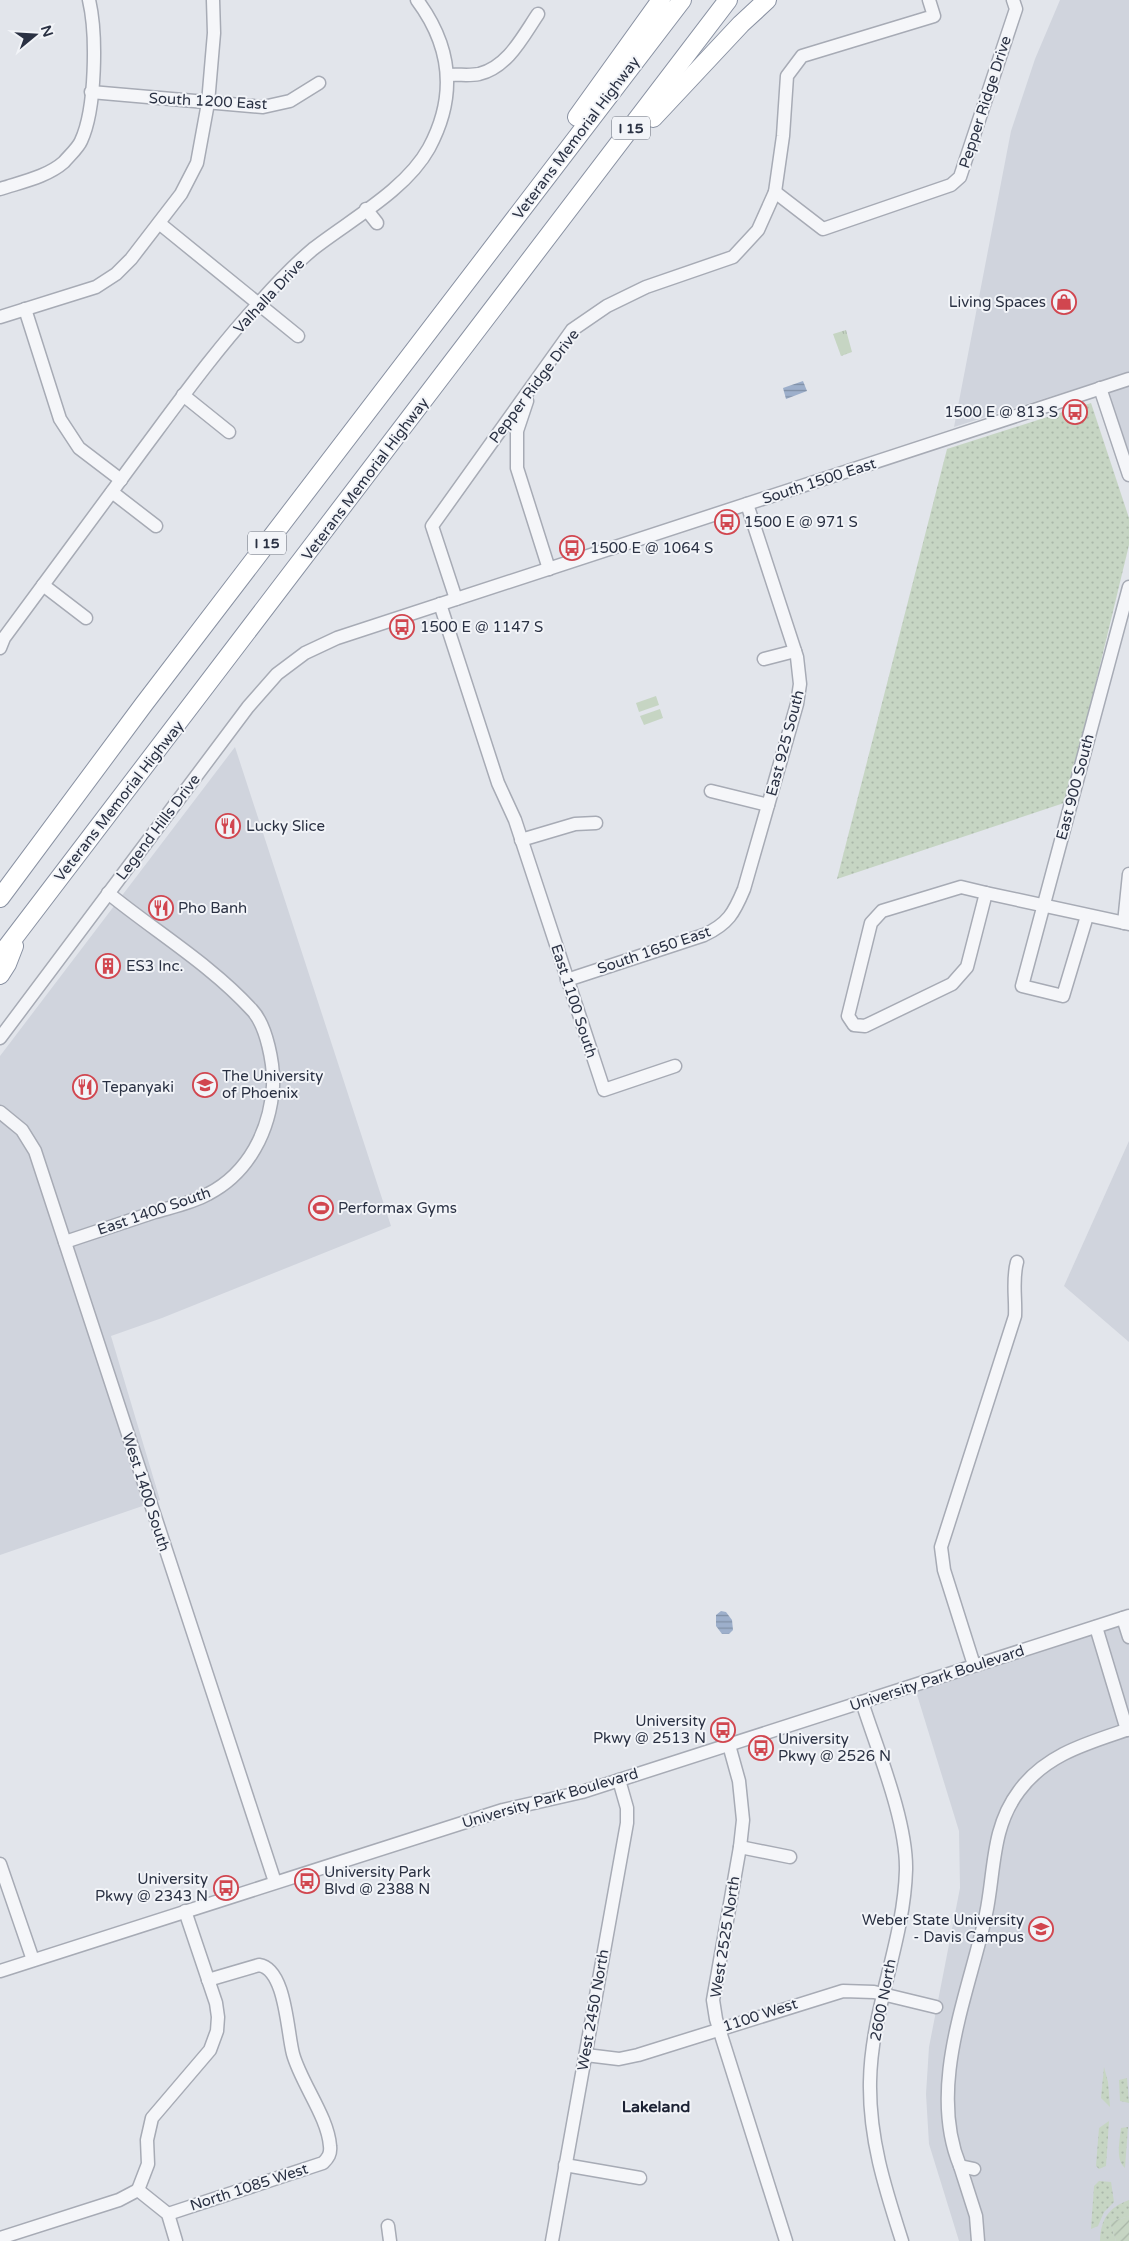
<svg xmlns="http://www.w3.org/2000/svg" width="1129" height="2241" font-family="'Varela Round',sans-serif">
<defs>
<pattern id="grass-dots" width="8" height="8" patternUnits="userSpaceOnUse" patternTransform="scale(1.25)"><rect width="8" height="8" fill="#c6d5c3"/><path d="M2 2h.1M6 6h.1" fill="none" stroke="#aab7a9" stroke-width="1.8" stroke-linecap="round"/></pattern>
<pattern id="park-tufts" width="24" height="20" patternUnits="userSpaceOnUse" patternTransform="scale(1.25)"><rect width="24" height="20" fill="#c6d5c3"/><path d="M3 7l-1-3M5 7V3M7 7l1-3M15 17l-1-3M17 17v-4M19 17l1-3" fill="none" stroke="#aab7a9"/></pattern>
<pattern id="garden-furrows" width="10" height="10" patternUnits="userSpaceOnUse" patternTransform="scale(1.25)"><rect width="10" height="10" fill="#c6d5c3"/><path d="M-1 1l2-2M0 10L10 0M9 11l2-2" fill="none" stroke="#aab7a9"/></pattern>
<pattern id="water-rules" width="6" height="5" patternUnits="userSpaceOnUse" patternTransform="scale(1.25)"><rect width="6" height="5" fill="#9dafcb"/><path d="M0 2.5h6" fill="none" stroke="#808fa6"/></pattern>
</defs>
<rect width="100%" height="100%" fill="#e2e5eb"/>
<g fill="#d0d4dd">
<path d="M1060 0H1129V462L1103 380 954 427 1011 131 1035 59Z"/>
<path d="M235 747 391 1226 162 1318 111 1336 160 1500 0 1555V1056Z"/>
<path d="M1129 1141V1342L1064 1286Z"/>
<path d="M1129 1616V2241H959L929 2144 926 2094 929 2047 960 1888 959 1831 914 1685Z"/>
</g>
<g fill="url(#grass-dots)">
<path d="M1091 403 1129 518V545L1067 802 837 879 947 449Z"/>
<path d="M1104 2067 1108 2082 1110 2107 1101 2098Z"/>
<path d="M1127 2078 1129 2103 1120 2101 1119 2080Z"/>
<path d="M1109 2121 1106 2166 1099 2169 1096 2166 1099 2128Z"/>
<path d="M1128 2127 1125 2168C1115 2160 1120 2139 1121 2128Z"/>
<path d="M1099 2181 1111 2182 1114 2202 1104 2212 1098 2226 1091 2229 1094 2186Z"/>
<path d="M1129 2200V2216L1110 2222 1116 2241H1100C1101 2219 1108 2208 1129 2200Z"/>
</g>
<path fill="url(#park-tufts)" d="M846 330 852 352 841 356 833 334Z"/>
<path fill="url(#garden-furrows)" d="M1129 2216V2241H1116L1110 2222Z"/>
<g fill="#c6d5c3">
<path d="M656 696 659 705 639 712 636 703Z"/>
<path d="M660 709 663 718 644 725 640 716Z"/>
</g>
<g fill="url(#water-rules)">
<path d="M803 381 807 391 786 399 783 388Z"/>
<path d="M721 1611 726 1612 732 1620 733 1630 729 1634H722L716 1626V1615Z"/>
</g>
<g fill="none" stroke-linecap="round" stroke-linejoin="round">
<defs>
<g id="minor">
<path d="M448 75C458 74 469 76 479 74 508 67 523 36 538 14"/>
<path d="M91 92 263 107 290 101 319 83"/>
<path d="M0 189C21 182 47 177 64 162 69 156 78 148 81 141 96 109 97 34 89 0"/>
<path d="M775 192 823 229 951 185 960 177 1016 9 1013 0"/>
<path d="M366 209 377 223"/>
<path d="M159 223 298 336"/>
<path d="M25 309 60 419 79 448 121 480"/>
<path d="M0 317 96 287 116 274 131 259 181 194 197 163 208 103 214 33 213 0"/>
<path d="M1100 388 1129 475"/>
<path d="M183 395 229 432"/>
<path d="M527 401 517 431V468L549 569"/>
<path d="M112 492 156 526"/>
<path d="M43 585 86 618"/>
<path d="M456 599 432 526 572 330 607 306 646 287 733 257 758 230 775 192 783 136 787 76 802 56 934 16 929 0"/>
<path d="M440 604 498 783 515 820 604 1090 675 1066"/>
<path d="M0 648 4 638C50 576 96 513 142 451 180 400 218 347 261 301 277 283 294 265 313 249 350 220 406 190 429 148 457 96 452 47 417 0"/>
<path d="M764 659 795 651"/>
<path d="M711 791 768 805"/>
<path d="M521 840 575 824 596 823"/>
<path d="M961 887 986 893 967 967 952 984 865 1026 854 1025 848 1016 871 923 882 911Z"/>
<path d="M986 893 1129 924"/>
<path d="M1087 916 1063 996 1022 986 1129 587"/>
<path d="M1124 923 1129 874"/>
<path d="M567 980 704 935C728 924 734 913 744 889L797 704 800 684 797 657 747 504"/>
<path d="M0 1038 248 707 277 674 305 653 337 638 1129 379"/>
<path d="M0 1112 22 1130 35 1151 275 1882"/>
<path d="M65 1242C95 1232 125 1222 155 1212 172 1207 192 1203 208 1194 249 1173 270 1130 273 1086 274 1065 267 1026 252 1010 211 965 156 932 108 893"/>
<path d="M1123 1618 1129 1637"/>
<path d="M1096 1627 1127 1730"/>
<path d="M974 1665 944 1570 941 1547 1015 1316C1016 1298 1012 1280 1017 1262"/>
<path d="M862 1702C877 1749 907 1821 906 1870 904 1942 871 2010 870 2082 869 2139 885 2188 902 2241"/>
<path d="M729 1745 739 1781 743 1820 740 1847 713 2000 716 2019 786 2241"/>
<path d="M740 1847 790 1857"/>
<path d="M0 1864 33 1960"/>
<path d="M0 1971 503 1810 582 1792 1129 1616"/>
<path d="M586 2055 619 2059 638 2055 843 1991 874 1992 936 2007"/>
<path d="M565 2165 640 2178"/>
<path d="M960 2166 976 2216 978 2241"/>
<path d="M974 2169 960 2166C927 2086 969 1993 986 1914 995 1871 991 1828 1019 1791 1046 1754 1088 1743 1129 1729"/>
<path d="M138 2190 148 2164 147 2140 152 2118 210 2050 217 2031 218 2017 216 2003 185 1911"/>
<path d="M138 2190 168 2214 176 2241"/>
<path d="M168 2214 323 2163C328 2158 331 2154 330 2146 328 2117 301 2083 293 2054 287 2032 286 1969 259 1965L208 1980"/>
<path d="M388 2226 390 2241"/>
<path d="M0 2238 119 2200 138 2190"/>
<path d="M552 2241 627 1823V1808L619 1780"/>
</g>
<g id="highway">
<path d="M577 117 661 0"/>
<path d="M653 118 741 24 767 0"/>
<path d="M0 898 144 704 682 0"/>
<path d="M0 956 728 0"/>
<path d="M0 975 7 964 14 946"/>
</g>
</defs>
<use href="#minor" stroke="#a7abb5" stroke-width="15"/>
<use href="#highway" stroke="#8991a2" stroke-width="20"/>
<use href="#minor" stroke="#f5f6f9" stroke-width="12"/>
<use href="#highway" stroke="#fff" stroke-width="18"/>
</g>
<defs>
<symbol id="shop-ring" viewBox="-11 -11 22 22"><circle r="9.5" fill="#f2f4f8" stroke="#d1464f" stroke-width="1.5"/><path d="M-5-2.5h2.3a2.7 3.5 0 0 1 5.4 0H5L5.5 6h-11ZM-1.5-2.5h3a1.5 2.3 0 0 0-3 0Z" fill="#d1464f"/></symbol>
<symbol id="bus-ring" viewBox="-11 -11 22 22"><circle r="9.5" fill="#f2f4f8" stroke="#d1464f" stroke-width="1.5"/><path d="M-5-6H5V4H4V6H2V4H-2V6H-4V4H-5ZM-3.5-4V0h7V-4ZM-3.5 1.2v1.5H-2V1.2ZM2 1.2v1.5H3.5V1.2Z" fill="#d1464f"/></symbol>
<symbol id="restaurant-ring" viewBox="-11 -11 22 22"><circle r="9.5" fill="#f2f4f8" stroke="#d1464f" stroke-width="1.5"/><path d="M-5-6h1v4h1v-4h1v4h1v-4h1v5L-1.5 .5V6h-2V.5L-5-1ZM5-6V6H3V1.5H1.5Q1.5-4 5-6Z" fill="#d1464f"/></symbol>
<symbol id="building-ring" viewBox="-11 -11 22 22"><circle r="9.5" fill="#f2f4f8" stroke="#d1464f" stroke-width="1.5"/><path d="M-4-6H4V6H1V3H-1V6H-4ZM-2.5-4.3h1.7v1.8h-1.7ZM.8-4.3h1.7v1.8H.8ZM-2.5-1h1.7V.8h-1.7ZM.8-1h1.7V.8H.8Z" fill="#d1464f"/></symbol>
<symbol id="university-ring" viewBox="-11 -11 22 22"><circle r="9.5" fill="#f2f4f8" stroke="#d1464f" stroke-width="1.5"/><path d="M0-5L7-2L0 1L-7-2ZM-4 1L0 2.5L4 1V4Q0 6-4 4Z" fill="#d1464f"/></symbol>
<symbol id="stadium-ring" viewBox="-11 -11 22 22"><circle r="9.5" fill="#f2f4f8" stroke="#d1464f" stroke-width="1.5"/><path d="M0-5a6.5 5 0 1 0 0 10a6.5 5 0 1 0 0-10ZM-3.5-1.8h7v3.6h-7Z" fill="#d1464f"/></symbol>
</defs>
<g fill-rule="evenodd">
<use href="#shop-ring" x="1050" y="288" width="28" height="28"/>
<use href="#bus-ring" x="1061" y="398" width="28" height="28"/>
<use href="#bus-ring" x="713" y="508" width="28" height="28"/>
<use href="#bus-ring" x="558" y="534" width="28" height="28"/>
<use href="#bus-ring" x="388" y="613" width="28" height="28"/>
<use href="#restaurant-ring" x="214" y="812" width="28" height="28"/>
<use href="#restaurant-ring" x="147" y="894" width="28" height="28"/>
<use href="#building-ring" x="94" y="952" width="28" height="28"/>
<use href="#university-ring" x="191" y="1071" width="28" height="28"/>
<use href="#restaurant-ring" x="71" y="1073" width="28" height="28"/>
<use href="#stadium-ring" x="307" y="1194" width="28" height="28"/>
<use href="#bus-ring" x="709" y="1716" width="28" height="28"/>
<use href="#bus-ring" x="747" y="1734" width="28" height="28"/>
<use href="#bus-ring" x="293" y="1867" width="28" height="28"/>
<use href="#bus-ring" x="212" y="1874" width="28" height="28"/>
<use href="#university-ring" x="1027" y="1915" width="28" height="28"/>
</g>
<g text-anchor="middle" stroke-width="4" stroke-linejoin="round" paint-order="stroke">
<g fill="#f2f4f8" stroke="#666c79" stroke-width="1">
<rect x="612" y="116.5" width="38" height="23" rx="4"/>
<rect x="248" y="531.5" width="38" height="23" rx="4"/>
</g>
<g font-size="14" font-weight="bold" fill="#2a3143">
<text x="631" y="133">I 15</text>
<text x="267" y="548">I 15</text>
</g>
<g font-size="15" fill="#2a3143" stroke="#f2f4f8">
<text transform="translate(208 101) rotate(3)" y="5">South 1200 East</text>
<text transform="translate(985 102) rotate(-72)" y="5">Pepper Ridge Drive</text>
<text transform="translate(576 138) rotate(-53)" y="5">Veterans Memorial Highway</text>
<text transform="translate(269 296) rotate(-47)" y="5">Valhalla Drive</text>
<text transform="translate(534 386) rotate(-53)" y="5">Pepper Ridge Drive</text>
<text transform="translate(365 479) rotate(-53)" y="5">Veterans Memorial Highway</text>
<text transform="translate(819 481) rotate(-18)" y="5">South 1500 East</text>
<text transform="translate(785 743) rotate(-75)" y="5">East 925 South</text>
<text transform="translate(1075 787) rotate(-75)" y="5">East 900 South</text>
<text transform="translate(119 801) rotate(-52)" y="5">Veterans Memorial Highway</text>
<text transform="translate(158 827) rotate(-53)" y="5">Legend Hills Drive</text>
<text transform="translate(654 950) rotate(-19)" y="5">South 1650 East</text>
<text transform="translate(574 1001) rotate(72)" y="5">East 1100 South</text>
<text transform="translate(154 1211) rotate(-19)" y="5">East 1400 South</text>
<text transform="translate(146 1492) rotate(72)" y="5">West 1400 South</text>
<text transform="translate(937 1678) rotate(-18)" y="5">University Park Boulevard</text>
<text transform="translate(550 1798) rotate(-16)" y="5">University Park Boulevard</text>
<text transform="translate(725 1937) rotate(-81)" y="5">West 2525 North</text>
<text transform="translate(883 2000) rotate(-79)" y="5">2600 North</text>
<text transform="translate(593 2010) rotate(-80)" y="5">West 2450 North</text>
<text transform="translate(760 2015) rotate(-18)" y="5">1100 West</text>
<text transform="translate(249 2187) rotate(-18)" y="5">North 1085 West</text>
</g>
<g font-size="15" fill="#2a3143" stroke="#f2f4f8" text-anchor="start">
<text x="1046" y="307" text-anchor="end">Living Spaces</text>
<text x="1058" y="417" text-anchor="end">1500 E @ 813 S</text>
<text x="744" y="527">1500 E @ 971 S</text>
<text x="590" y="553">1500 E @ 1064 S</text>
<text x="420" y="632">1500 E @ 1147 S</text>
<text x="246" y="831">Lucky Slice</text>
<text x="178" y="913">Pho Banh</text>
<text x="126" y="971">ES3 Inc.</text>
<text x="222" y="1081">The University<tspan x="222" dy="17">of Phoenix</tspan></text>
<text x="102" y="1092">Tepanyaki</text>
<text x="338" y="1213">Performax Gyms</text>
<text x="706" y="1726" text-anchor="end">University<tspan x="706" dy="17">Pkwy @ 2513 N</tspan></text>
<text x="778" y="1744">University<tspan x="778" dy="17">Pkwy @ 2526 N</tspan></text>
<text x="324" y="1877">University Park<tspan x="324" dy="17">Blvd @ 2388 N</tspan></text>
<text x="208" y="1884" text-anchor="end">University<tspan x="208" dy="17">Pkwy @ 2343 N</tspan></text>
<text x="1024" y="1925" text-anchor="end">Weber State University<tspan x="1024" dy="17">- Davis Campus</tspan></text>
</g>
<g font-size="16" font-weight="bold" fill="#1c2234" stroke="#f2f4f8">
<text x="656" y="2112">Lakeland</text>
</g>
</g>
<g transform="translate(35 35) rotate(72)" stroke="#f2f4f8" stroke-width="4" paint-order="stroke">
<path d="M0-4L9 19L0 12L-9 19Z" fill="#2a3143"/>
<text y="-8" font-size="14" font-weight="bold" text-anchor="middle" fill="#2a3143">N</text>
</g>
</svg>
